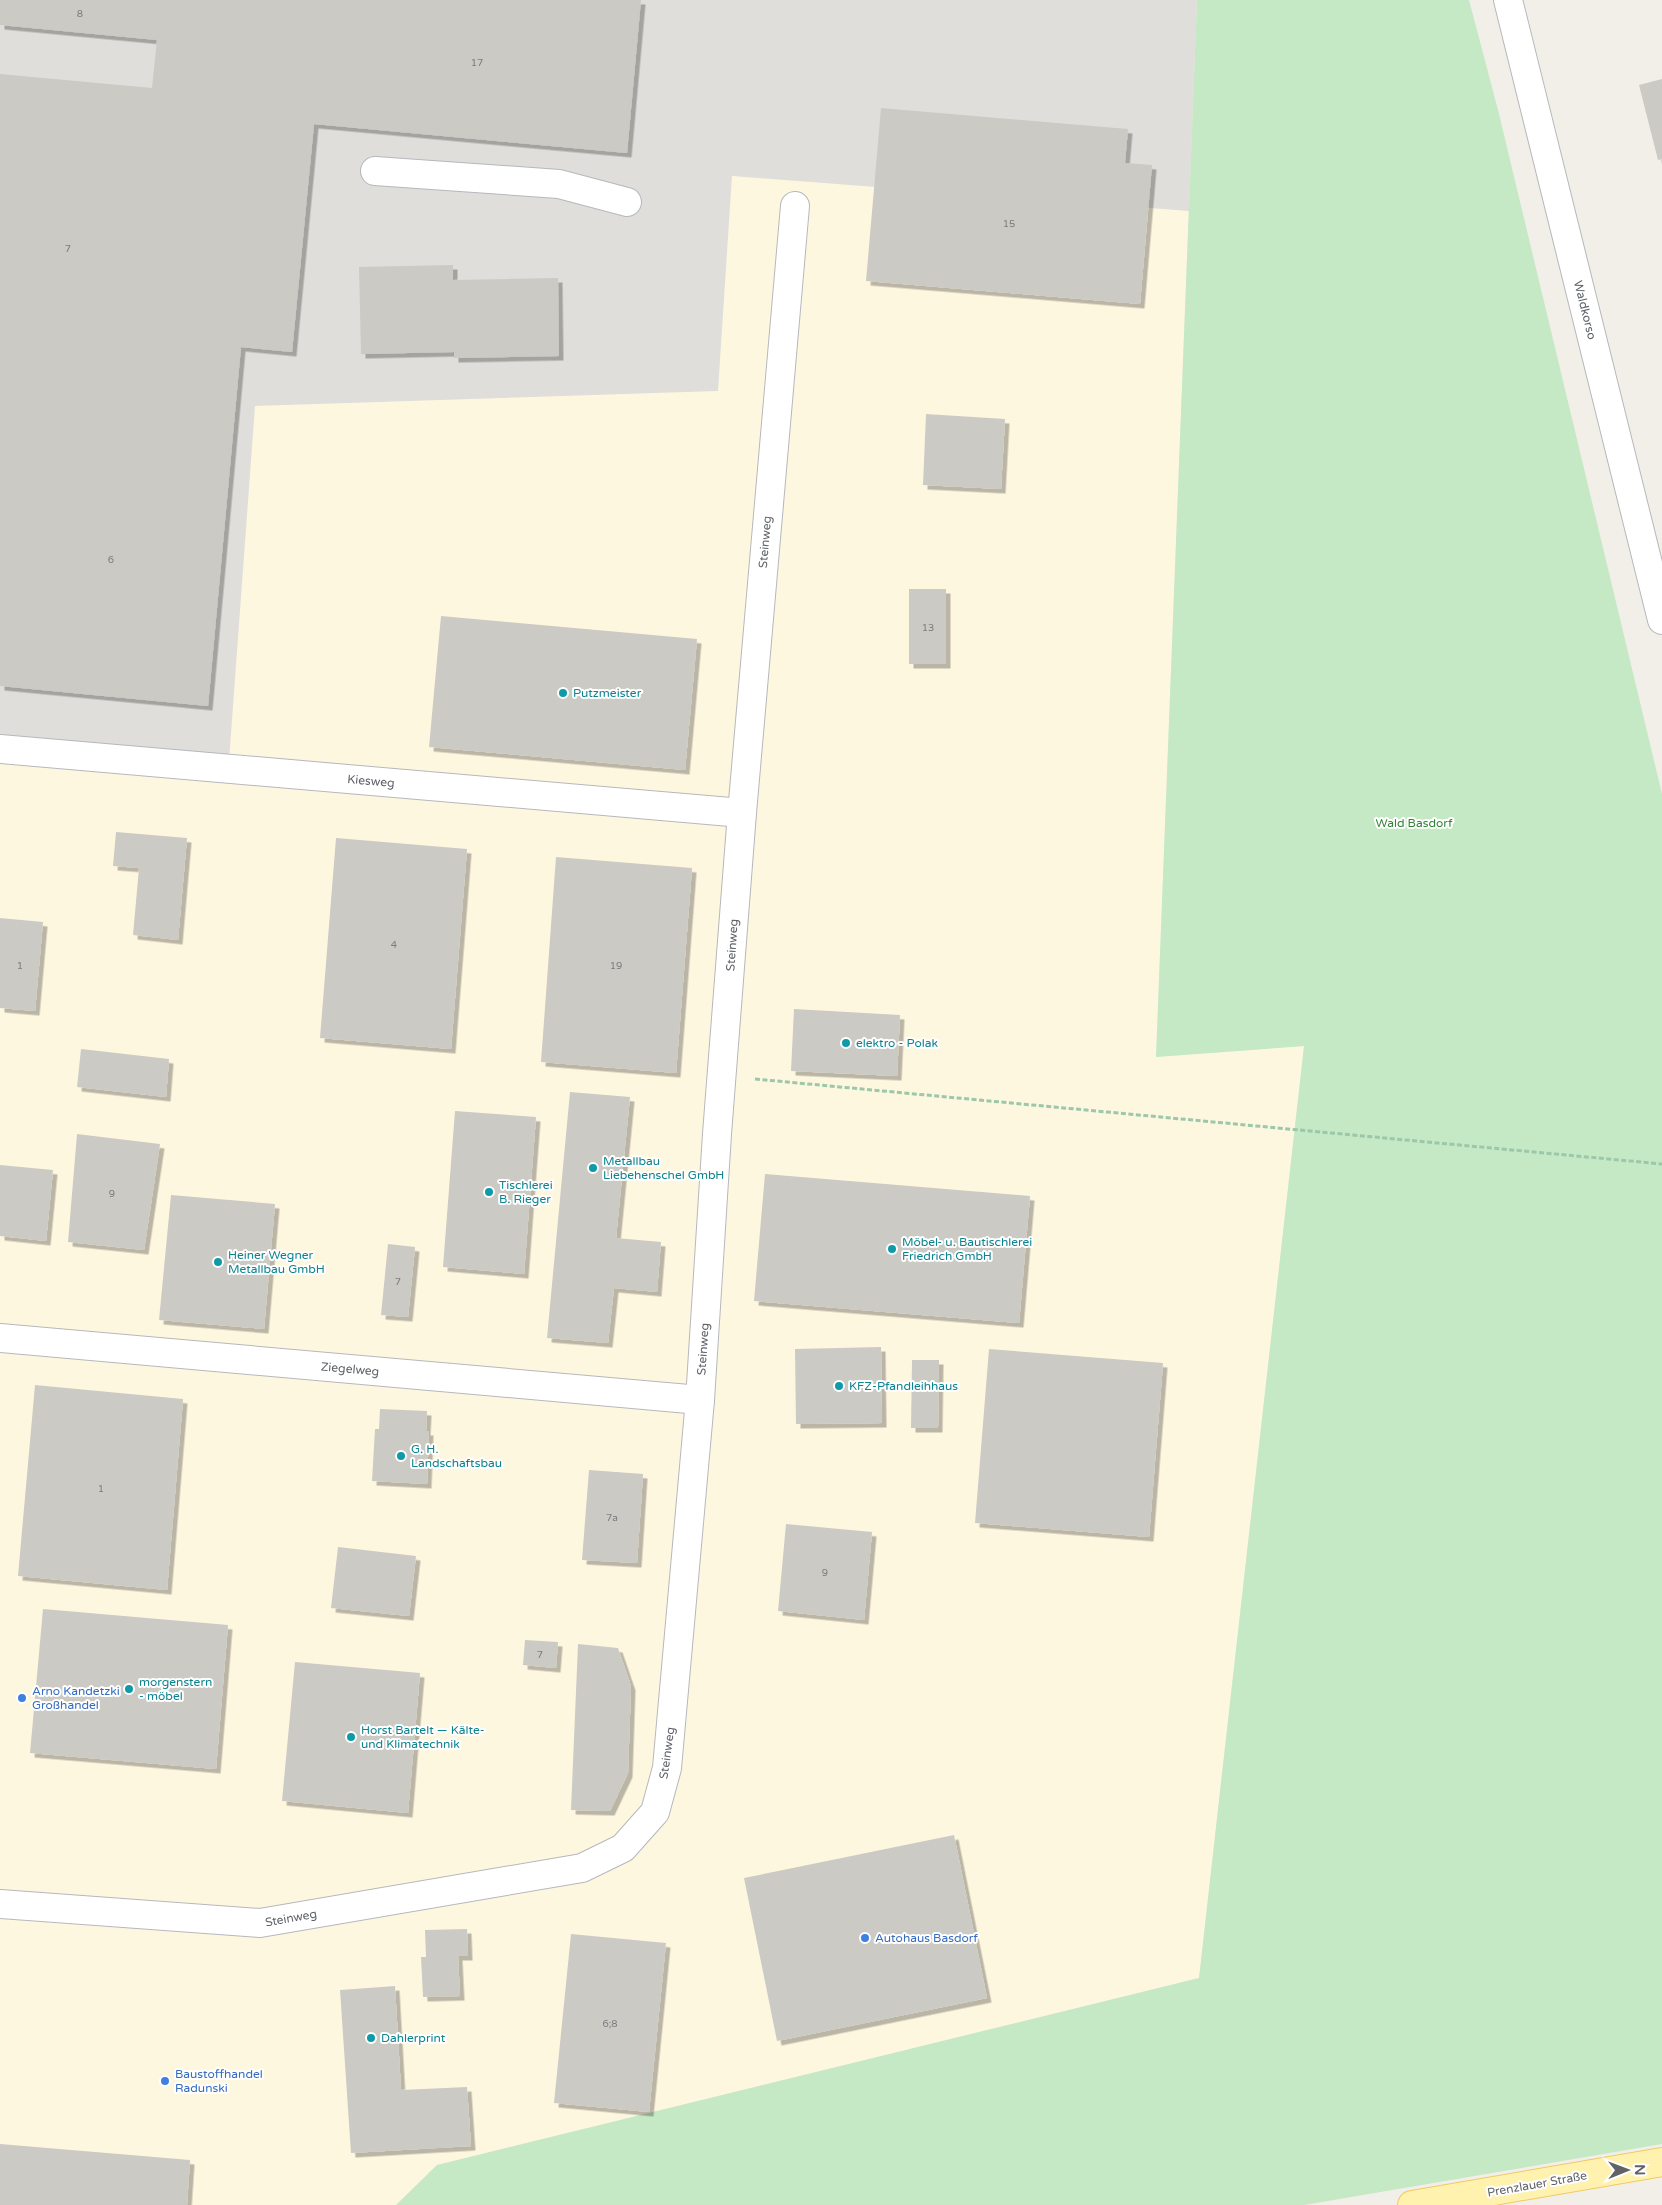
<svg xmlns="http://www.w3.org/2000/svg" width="1662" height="2205" font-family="'Varela Round',sans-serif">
<defs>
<filter id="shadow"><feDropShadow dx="4.5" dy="4.5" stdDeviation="0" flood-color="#0004"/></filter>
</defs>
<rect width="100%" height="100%" fill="#f1efe8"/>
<path fill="#fef7e0" d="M0 0H1197L1156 1057 1304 1046 1199 1978 437 2165 396 2205H0Z"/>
<path fill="#e0deda" d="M0 0H1197L1189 211 732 176 718 391 255 406 229 761 0 736Z"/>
<path fill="#c5e8c5" d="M1197 0H1469L1499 114 1662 794V2144L1304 2205H396L437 2165 1199 1978 1304 1046 1156 1057Z"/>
<g fill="#cccac5" filter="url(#shadow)">
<path d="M0 0H641L627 153 314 124 292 352 241 347 208 706 0 686V74L152 88 157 40 0 25Z"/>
<path d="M1662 79V159L1658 160 1639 85Z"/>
<path d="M881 108 1128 129 1125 163 1152 165 1140 304 866 281Z"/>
<path d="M453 265V280L558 278 559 356 454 358V352L361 354 359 267Z"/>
<path d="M926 414 1005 419 1001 489 923 485Z"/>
<rect x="909" y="589" width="37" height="75"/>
<path d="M441 616 697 639 685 770 429 747Z"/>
<path d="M116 832 187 838 178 940 133 935 139 868 113 866Z"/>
<path d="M336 838 467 849 451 1049 320 1038Z"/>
<path d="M556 857 692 868 676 1073 541 1062Z"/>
<path d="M0 918 43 922 35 1011 0 1008Z"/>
<path d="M794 1009 900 1015 897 1076 791 1071Z"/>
<path d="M81 1049 169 1059 166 1097 77 1087Z"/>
<path d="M570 1092 630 1097 616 1238 661 1242 657 1292 614 1288 608 1343 547 1338Z"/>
<path d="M455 1111 536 1117 524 1274 443 1267Z"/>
<path d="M77 1134 160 1144 144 1250 68 1242Z"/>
<path d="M0 1165 53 1170 46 1241 0 1236Z"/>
<path d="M765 1174 1030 1196 1019 1323 754 1301Z"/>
<path d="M171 1195 275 1204 264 1329 159 1320Z"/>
<path d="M388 1244 415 1247 408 1317 381 1315Z"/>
<path d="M881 1347 882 1423 796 1424 795 1349Z"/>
<path d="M989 1349 1163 1363 1149 1537 975 1523Z"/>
<path d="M912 1360H939L938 1428H911Z"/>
<path d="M35 1385 183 1399 167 1590 18 1576Z"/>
<path d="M380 1409 427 1411 426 1431H429L427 1484 372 1481 375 1429H379Z"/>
<path d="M589 1470 643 1474 637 1563 582 1560Z"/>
<path d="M786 1524 872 1532 864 1620 778 1611Z"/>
<path d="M338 1547 416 1556 409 1616 331 1608Z"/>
<path d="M43 1609 228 1625 216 1769 30 1753Z"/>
<path d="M525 1640 558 1642 556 1668 523 1665Z"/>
<path d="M578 1644 618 1648 631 1686 628 1773 610 1811 571 1810Z"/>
<path d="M295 1662 420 1673 408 1813 282 1801Z"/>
<path d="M954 1835 987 1998 777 2041 744 1878Z"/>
<path d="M467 1929 468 1956H458L460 1996 423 1997 421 1957H426L425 1930Z"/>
<path d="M571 1934 666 1943 649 2112 554 2103Z"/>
<path d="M395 1986 401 2090 467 2087 471 2146 351 2153 340 1990Z"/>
<path d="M0 2144 190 2160 187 2205H0Z"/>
</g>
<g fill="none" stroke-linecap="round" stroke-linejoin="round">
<defs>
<g id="minor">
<path d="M1508 0 1662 620"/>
<path d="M375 171 559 184 627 202"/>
<path d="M0 749 742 813"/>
<path d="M0 1338 700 1400"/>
<path d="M0 1904 260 1923 582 1868 623 1848 655 1812 667 1768 700 1400 717 1134 742 813 795 206"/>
</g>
<path id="major" d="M1412 2205 1662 2162"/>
</defs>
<use href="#minor" stroke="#b5b8bc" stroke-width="30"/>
<use href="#major" stroke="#f2c960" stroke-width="30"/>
<path stroke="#9cc7a9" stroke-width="3" stroke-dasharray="5 2.5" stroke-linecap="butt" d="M755 1079 1662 1164"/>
<use href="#minor" stroke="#fff" stroke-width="28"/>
<use href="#major" stroke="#fff2af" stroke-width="28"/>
</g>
<g fill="#0f9aa8" stroke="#fff" stroke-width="2">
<circle cx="563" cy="693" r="5"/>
<circle cx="846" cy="1043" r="5"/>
<circle cx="593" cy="1168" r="5"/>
<circle cx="489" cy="1192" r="5"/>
<circle cx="892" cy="1249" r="5"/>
<circle cx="218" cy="1262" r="5"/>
<circle cx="839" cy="1386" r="5"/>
<circle cx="401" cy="1456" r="5"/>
<circle cx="129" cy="1689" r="5"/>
<circle cx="351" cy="1737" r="5"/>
<circle cx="371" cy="2038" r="5"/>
</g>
<g fill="#3f7fe0" stroke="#fff" stroke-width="2">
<circle cx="22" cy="1698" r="5"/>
<circle cx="865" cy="1938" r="5"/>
<circle cx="165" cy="2081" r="5"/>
</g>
<g text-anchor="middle" stroke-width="4" stroke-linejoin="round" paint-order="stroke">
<g font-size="10" fill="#7a7d7f">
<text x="80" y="17">8</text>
<text x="477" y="66">17</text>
<text x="1009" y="227">15</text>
<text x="68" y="252">7</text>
<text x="111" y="563">6</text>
<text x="928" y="631">13</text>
<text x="394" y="948">4</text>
<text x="20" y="969">1</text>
<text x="616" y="969">19</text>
<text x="112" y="1197">9</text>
<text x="398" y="1285">7</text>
<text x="101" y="1492">1</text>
<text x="612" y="1521">7a</text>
<text x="825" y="1576">9</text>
<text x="540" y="1658">7</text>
<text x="610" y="2027">6;8</text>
</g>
<g font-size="12" fill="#5f6368" stroke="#fff">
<text transform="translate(1585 310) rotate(76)" y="4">Waldkorso</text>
<text transform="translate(765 542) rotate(-85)" y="4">Steinweg</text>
<text transform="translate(371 781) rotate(5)" y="4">Kiesweg</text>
<text transform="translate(732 945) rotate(-86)" y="4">Steinweg</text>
<text transform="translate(703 1349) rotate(-86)" y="4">Steinweg</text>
<text transform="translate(350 1369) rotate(5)" y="4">Ziegelweg</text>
<text transform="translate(667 1753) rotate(-82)" y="4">Steinweg</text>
<text transform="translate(291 1918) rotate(-10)" y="4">Steinweg</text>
<text transform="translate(1537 2184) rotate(-10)" y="4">Prenzlauer Straße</text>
</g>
<g font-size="12" fill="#0d838f" stroke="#fff" text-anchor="start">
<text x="573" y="697">Putzmeister</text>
<text x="856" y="1047">elektro - Polak</text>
<text x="603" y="1165">Metallbau<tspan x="603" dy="14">Liebehenschel GmbH</tspan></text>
<text x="499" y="1189">Tischlerei<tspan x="499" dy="14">B. Rieger</tspan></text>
<text x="902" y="1246">Möbel- u. Bautischlerei<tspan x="902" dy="14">Friedrich GmbH</tspan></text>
<text x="228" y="1259">Heiner Wegner<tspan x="228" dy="14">Metallbau GmbH</tspan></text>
<text x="849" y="1390">KFZ-Pfandleihhaus</text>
<text x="411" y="1453">G. H.<tspan x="411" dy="14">Landschaftsbau</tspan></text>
<text x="139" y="1686">morgenstern<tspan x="139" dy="14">- möbel</tspan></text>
<text x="361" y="1734">Horst Bartelt — Kälte-<tspan x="361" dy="14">und Klimatechnik</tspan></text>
<text x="381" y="2042">Dahlerprint</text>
</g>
<g font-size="12" fill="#348238" stroke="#fff">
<text x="1414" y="827">Wald Basdorf</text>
</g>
<g font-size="12" fill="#366cbe" stroke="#fff" text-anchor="start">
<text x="32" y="1695">Arno Kandetzki<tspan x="32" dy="14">Großhandel</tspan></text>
<text x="875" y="1942">Autohaus Basdorf</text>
<text x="175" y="2078">Baustoffhandel<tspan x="175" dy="14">Radunski</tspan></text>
</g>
</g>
<g transform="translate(1627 2170) rotate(89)" stroke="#ffffff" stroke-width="4" paint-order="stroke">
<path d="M0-4L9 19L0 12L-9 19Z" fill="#5f6368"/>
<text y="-8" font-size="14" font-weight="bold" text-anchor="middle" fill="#5f6368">N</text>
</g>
</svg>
